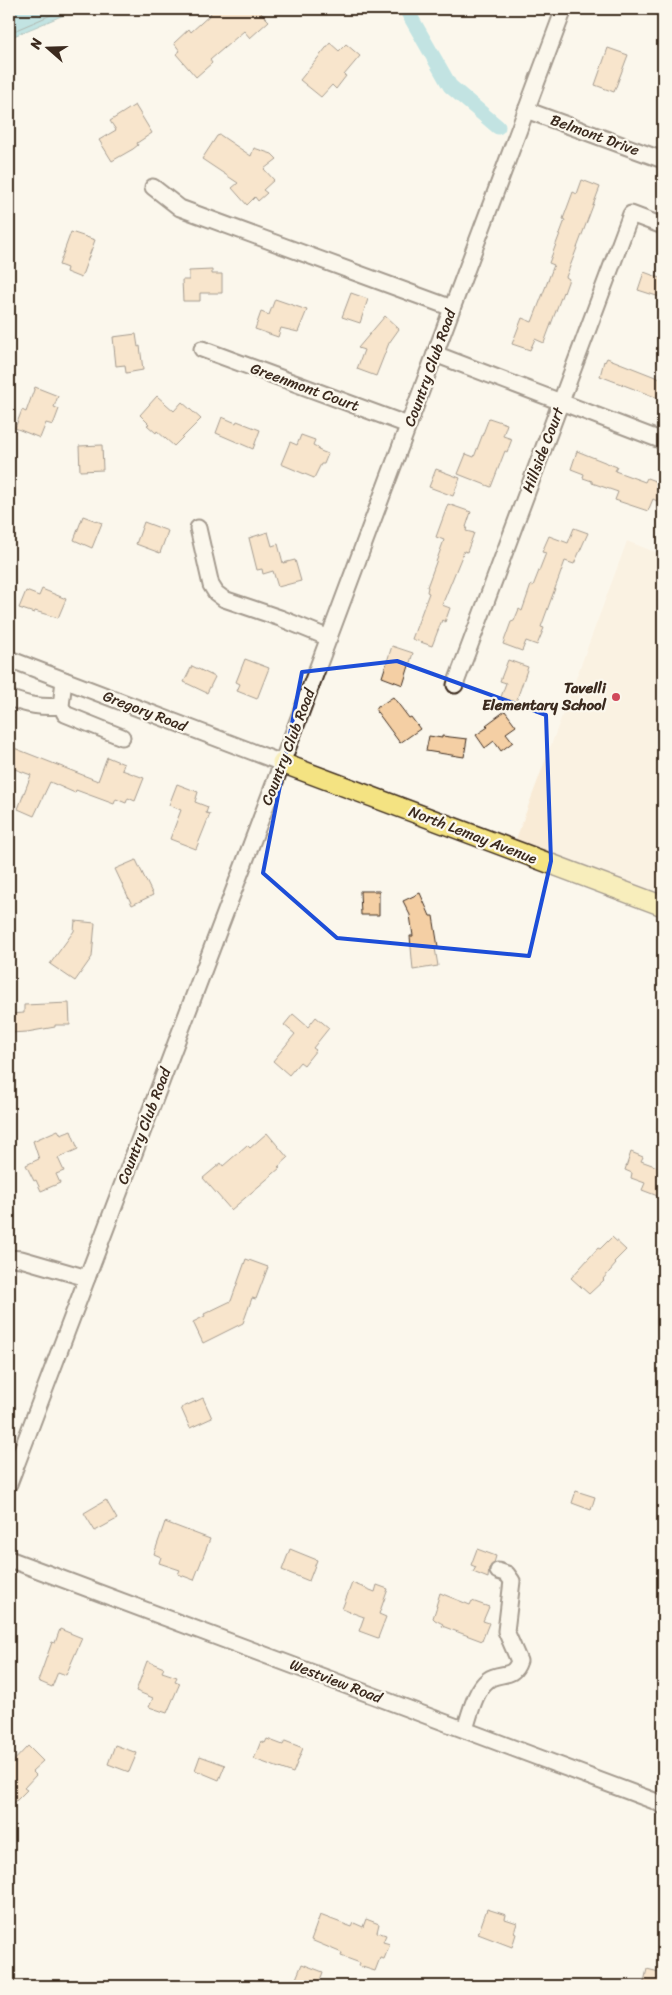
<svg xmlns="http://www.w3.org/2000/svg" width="672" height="1995" font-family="Sriracha,sans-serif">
<rect width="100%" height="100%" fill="#fbf7ec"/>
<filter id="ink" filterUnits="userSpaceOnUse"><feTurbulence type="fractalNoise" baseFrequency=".02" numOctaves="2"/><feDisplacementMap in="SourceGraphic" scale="10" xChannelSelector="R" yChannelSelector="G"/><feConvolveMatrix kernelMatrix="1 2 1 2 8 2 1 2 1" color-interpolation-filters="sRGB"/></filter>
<g filter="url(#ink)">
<path fill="#f9ebd6" d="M627 541 663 555V897L516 839Z"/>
<path fill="#7bcbd5" stroke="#618b8c" d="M9 9H78L9 38Z"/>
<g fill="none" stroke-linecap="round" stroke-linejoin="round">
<path stroke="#556a67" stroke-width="1" d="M9 33 65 9"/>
<path stroke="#7bcbd5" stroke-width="15" d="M406 9 450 86 498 127"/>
</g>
<g fill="#f4cfa4" stroke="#3b2a1e">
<path d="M207 9H257L269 21 250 38 244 31 210 60 212 63 196 77 176 54 180 51 174 43 189 29 191 32 211 14Z"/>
<path d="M330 43 339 51 346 44 360 56 344 75 346 76 336 89 332 85 321 97 300 80Z"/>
<path d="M608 48 628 55 614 92 595 85Z"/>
<path d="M135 105 152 133 137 143 138 145 133 149 112 161 99 140 116 130 110 121Z"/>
<path d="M220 135 251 156 254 148 272 154 277 159 264 169 274 180 263 190 267 193 258 201 255 197 247 205 232 188 238 183 202 159 217 136Z"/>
<path d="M582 180 600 187 566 277 569 279 564 293 563 292 544 343 535 339 530 350 512 344 522 318 532 322 554 265 549 263 565 220 563 219 573 192 577 194Z"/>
<path d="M71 232 95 240 81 278 66 272 67 268 59 265Z"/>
<path d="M212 270V274H222V293H200V301H183L182 280H189V271Z"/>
<path d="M644 272 663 279V298L638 290Z"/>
<path d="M351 293 368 299 360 323 342 317Z"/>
<path d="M275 299 307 310 298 332 281 328 278 337 255 329 261 312 269 315Z"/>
<path d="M385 316 399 329 389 343 376 376 357 369 364 350 358 348Z"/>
<path d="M136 334 138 347 140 346 143 370 126 373 125 365 116 366 113 337Z"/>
<path d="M607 358 663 380V400L600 376 604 361 605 362Z"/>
<path d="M35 387 58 396 54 407 59 409 53 425 46 423 40 438 15 428 22 410 26 412Z"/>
<path d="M157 396 174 411 182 402 201 419 174 446 157 431 156 433 147 425 149 424 140 415Z"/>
<path d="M222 417 236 423 237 421 260 430 253 449 216 433Z"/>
<path d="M489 418 507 424 503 436 512 439 507 452 505 451 491 487 458 474 466 454 474 457Z"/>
<path d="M301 435 315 440 313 445 319 448 318 450 328 454 324 464H321L314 478 281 464 290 442 297 445Z"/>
<path d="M102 445 103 470 80 471 79 446Z"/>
<path d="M577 451 617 467 615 471 645 482 647 478 663 484 657 501 653 499 648 511 615 500 618 492 592 483V481L583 478 584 474 571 469Z"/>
<path d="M436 469 460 478 453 496 429 487Z"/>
<path d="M448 504 471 512 466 527H467L466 531 474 533 467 552 464 551 442 605 450 608 445 622 442 620 432 646 412 639 429 593 427 592 428 587H427L444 540 436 537Z"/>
<path d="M83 516 102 523 92 548 74 540Z"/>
<path d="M144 522 168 531 160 553 136 544Z"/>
<path d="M574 528 588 533 574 564 565 561 541 627 544 628 537 645 526 641 522 651 503 644 511 622 514 621 519 609 522 611 531 585 533 586 546 553 542 552 549 536 568 543Z"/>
<path d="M268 532 272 546 278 544 283 563 295 560 301 581 278 587 273 571 263 574 262 569 257 570 249 538Z"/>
<path d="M42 589 66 599 58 618 35 611 34 613 19 608 26 591 39 596Z"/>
<path d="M392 646 413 653 403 685 382 677Z"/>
<path d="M245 659 269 668 257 699 237 691 240 684 236 682Z"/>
<path d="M508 660 528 667 516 702 501 697 506 683 500 681Z"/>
<path d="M192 666 215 677 207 693 184 682Z"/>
<path d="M393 697 409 718 411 717 420 729 400 743 375 709Z"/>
<path d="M505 711 516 726 506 733 513 742 501 751 494 741 485 748 476 735 488 727 486 725Z"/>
<path d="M429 736 442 738V736L467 739 464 757 426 751Z"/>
<path d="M9 746 98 781 107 757 124 764 122 770 144 778 135 801 128 798 126 803 116 799 114 804 76 790 75 793 50 782 34 816 18 809 31 775 9 767Z"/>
<path d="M177 784 198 792 195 802 208 807 206 813 210 814 196 849 170 839 181 810 169 805Z"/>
<path d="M136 860 153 895 132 905 115 869Z"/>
<path d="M360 891H379V915H361Z"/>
<path d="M420 893 430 916H433L438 947 435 948 438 966 413 970 410 936H413L410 915 403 901Z"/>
<path d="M75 921 95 923 92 957 75 981 50 964 74 931Z"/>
<path d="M69 1003 70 1025H55V1027L27 1032 9 1033V1014L24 1013V1005Z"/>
<path d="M293 1014 308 1027 316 1017 329 1028 313 1048 316 1050 304 1065 300 1062 289 1075 273 1061 295 1034 284 1025Z"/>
<path d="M58 1130 61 1135 71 1131 78 1149 58 1158 64 1171 56 1174 60 1183 41 1191 36 1180 34 1181 26 1165 39 1159 33 1141Z"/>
<path d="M267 1133 288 1158 278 1167 280 1168 231 1210 203 1178 221 1163 223 1166 247 1145 250 1148Z"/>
<path d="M631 1152 643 1157 641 1161 663 1169V1198L642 1190 645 1183 631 1178 632 1173 625 1170Z"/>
<path d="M612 1237 626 1250 614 1262 616 1264 603 1279 604 1280 589 1294 571 1278 598 1248 600 1249Z"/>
<path d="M246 1259 268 1267 256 1299 252 1298 243 1323 203 1343 193 1322 205 1316 204 1314 231 1301Z"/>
<path d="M203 1398 212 1418 190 1428 181 1408Z"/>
<path d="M576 1491 595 1497 591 1510 572 1503Z"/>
<path d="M106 1500 117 1519 95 1531 84 1513Z"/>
<path d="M165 1522 210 1539 194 1580 178 1574 180 1570 159 1563 161 1557 154 1554Z"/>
<path d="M290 1549 317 1560 309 1581 282 1570Z"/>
<path d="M477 1549 496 1556 494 1563 489 1568 488 1578 473 1572 476 1567 471 1565Z"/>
<path d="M352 1583 375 1592 377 1585 388 1589 379 1614 386 1617 378 1638 359 1631 364 1617 342 1609Z"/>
<path d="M440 1593 470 1605 472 1601 489 1607 483 1621 489 1623 482 1641 442 1626 443 1624 435 1620 433 1618 437 1606H436Z"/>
<path d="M60 1629 82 1638 66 1675 58 1672 52 1687 38 1681 52 1642 55 1643Z"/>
<path d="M147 1661 164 1668 162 1672 177 1677 175 1681 180 1683 167 1713 149 1707 153 1698 136 1691Z"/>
<path d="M267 1739 283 1745 285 1741 303 1748 293 1773 254 1759 261 1741 265 1743Z"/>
<path d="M115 1745 137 1753 129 1772 108 1764Z"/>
<path d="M28 1746 43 1761 32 1771 36 1775 24 1788 27 1790 9 1808V1766Z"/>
<path d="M200 1756 225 1765 219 1780 195 1770Z"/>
<path d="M487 1909 506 1915 505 1919 517 1923 514 1933 516 1934 512 1947 478 1934Z"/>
<path d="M320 1915 352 1927 354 1923 363 1927 366 1919 379 1924 377 1932 386 1935 383 1942 390 1944 384 1959 380 1958 375 1971 359 1966 360 1963 341 1956 342 1953 311 1940Z"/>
<path d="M302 1964 323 1972 318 1986H293Z"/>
<path d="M647 1969 663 1973V1986H643Z"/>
</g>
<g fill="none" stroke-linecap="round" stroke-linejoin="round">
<defs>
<g id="minor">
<path d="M526 110 663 160"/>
<path d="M153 187 180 208 452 308"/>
<path d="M202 349 408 425"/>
<path d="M435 354 663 441"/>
<path d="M198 528 211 585 216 593 224 599 280 618 329 638"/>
<path d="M9 659 282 763"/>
<path d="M64 680 61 706 65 714 122 737"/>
<path d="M455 685 631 214 663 226"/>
<path d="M9 698C27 705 41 708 61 706"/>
<path d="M9 1258 21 1259 87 1278"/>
<path d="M9 1484 282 763 564 9"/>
<path d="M9 1559 657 1802 663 1806"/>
<path d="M465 1729C470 1714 475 1690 488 1680 500 1671 513 1680 519 1661L506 1631 512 1581 507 1574 498 1571"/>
</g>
<path id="major" d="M282 763 663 906"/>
</defs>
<use href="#minor" stroke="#3b2a1e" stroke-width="19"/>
<use href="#major" stroke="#3b2a1e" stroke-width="22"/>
<use href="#minor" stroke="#fbf7ec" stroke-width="15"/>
<use href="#major" stroke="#f4e382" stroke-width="19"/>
</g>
</g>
<path d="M0 0H672V1995H0ZM397 661 546 715 551 861 529 956 337 938 263 873 302 672Z" fill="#fbf7ec" fill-opacity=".55" fill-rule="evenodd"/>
<path fill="none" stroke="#1d4ed8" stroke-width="4" stroke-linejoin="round" d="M397 661 546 715 551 861 529 956 337 938 263 873 302 672Z"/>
<circle fill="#d1495b" stroke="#fbf7ec" stroke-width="2" cx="616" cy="697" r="5"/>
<g text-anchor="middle" stroke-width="4.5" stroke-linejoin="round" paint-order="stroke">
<g font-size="15" fill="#3b2a1e" stroke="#fbf7ec">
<text transform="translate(595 135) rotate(20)" y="5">Belmont Drive</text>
<text transform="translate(430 368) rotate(-70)" y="5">Country Club Road</text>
<text transform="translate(305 387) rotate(20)" y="5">Greenmont Court</text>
<text transform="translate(543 450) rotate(-69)" y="5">Hillside Court</text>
<text transform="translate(145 711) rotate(21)" y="5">Gregory Road</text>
<text transform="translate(288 747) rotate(-69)" y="5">Country Club Road</text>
<text transform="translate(473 835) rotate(21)" y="5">North Lemay Avenue</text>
<text transform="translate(144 1126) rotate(-69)" y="5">Country Club Road</text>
<text transform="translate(336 1681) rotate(21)" y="5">Westview Road</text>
</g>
<g font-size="15" font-weight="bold" fill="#3b2a1e" stroke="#fbf7ec" text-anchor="end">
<text x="606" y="693">Tavelli<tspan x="606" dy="17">Elementary School</tspan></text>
</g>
</g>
<rect width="672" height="1995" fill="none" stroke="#fbf7ec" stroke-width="30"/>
<rect x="15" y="15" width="642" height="1965" fill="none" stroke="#3b2a1e" stroke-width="2" filter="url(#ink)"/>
<g transform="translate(48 48) rotate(290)" stroke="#fbf7ec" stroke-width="4" paint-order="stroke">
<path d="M0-4L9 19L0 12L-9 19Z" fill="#3b2a1e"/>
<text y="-8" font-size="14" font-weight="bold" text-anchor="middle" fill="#3b2a1e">N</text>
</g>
</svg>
